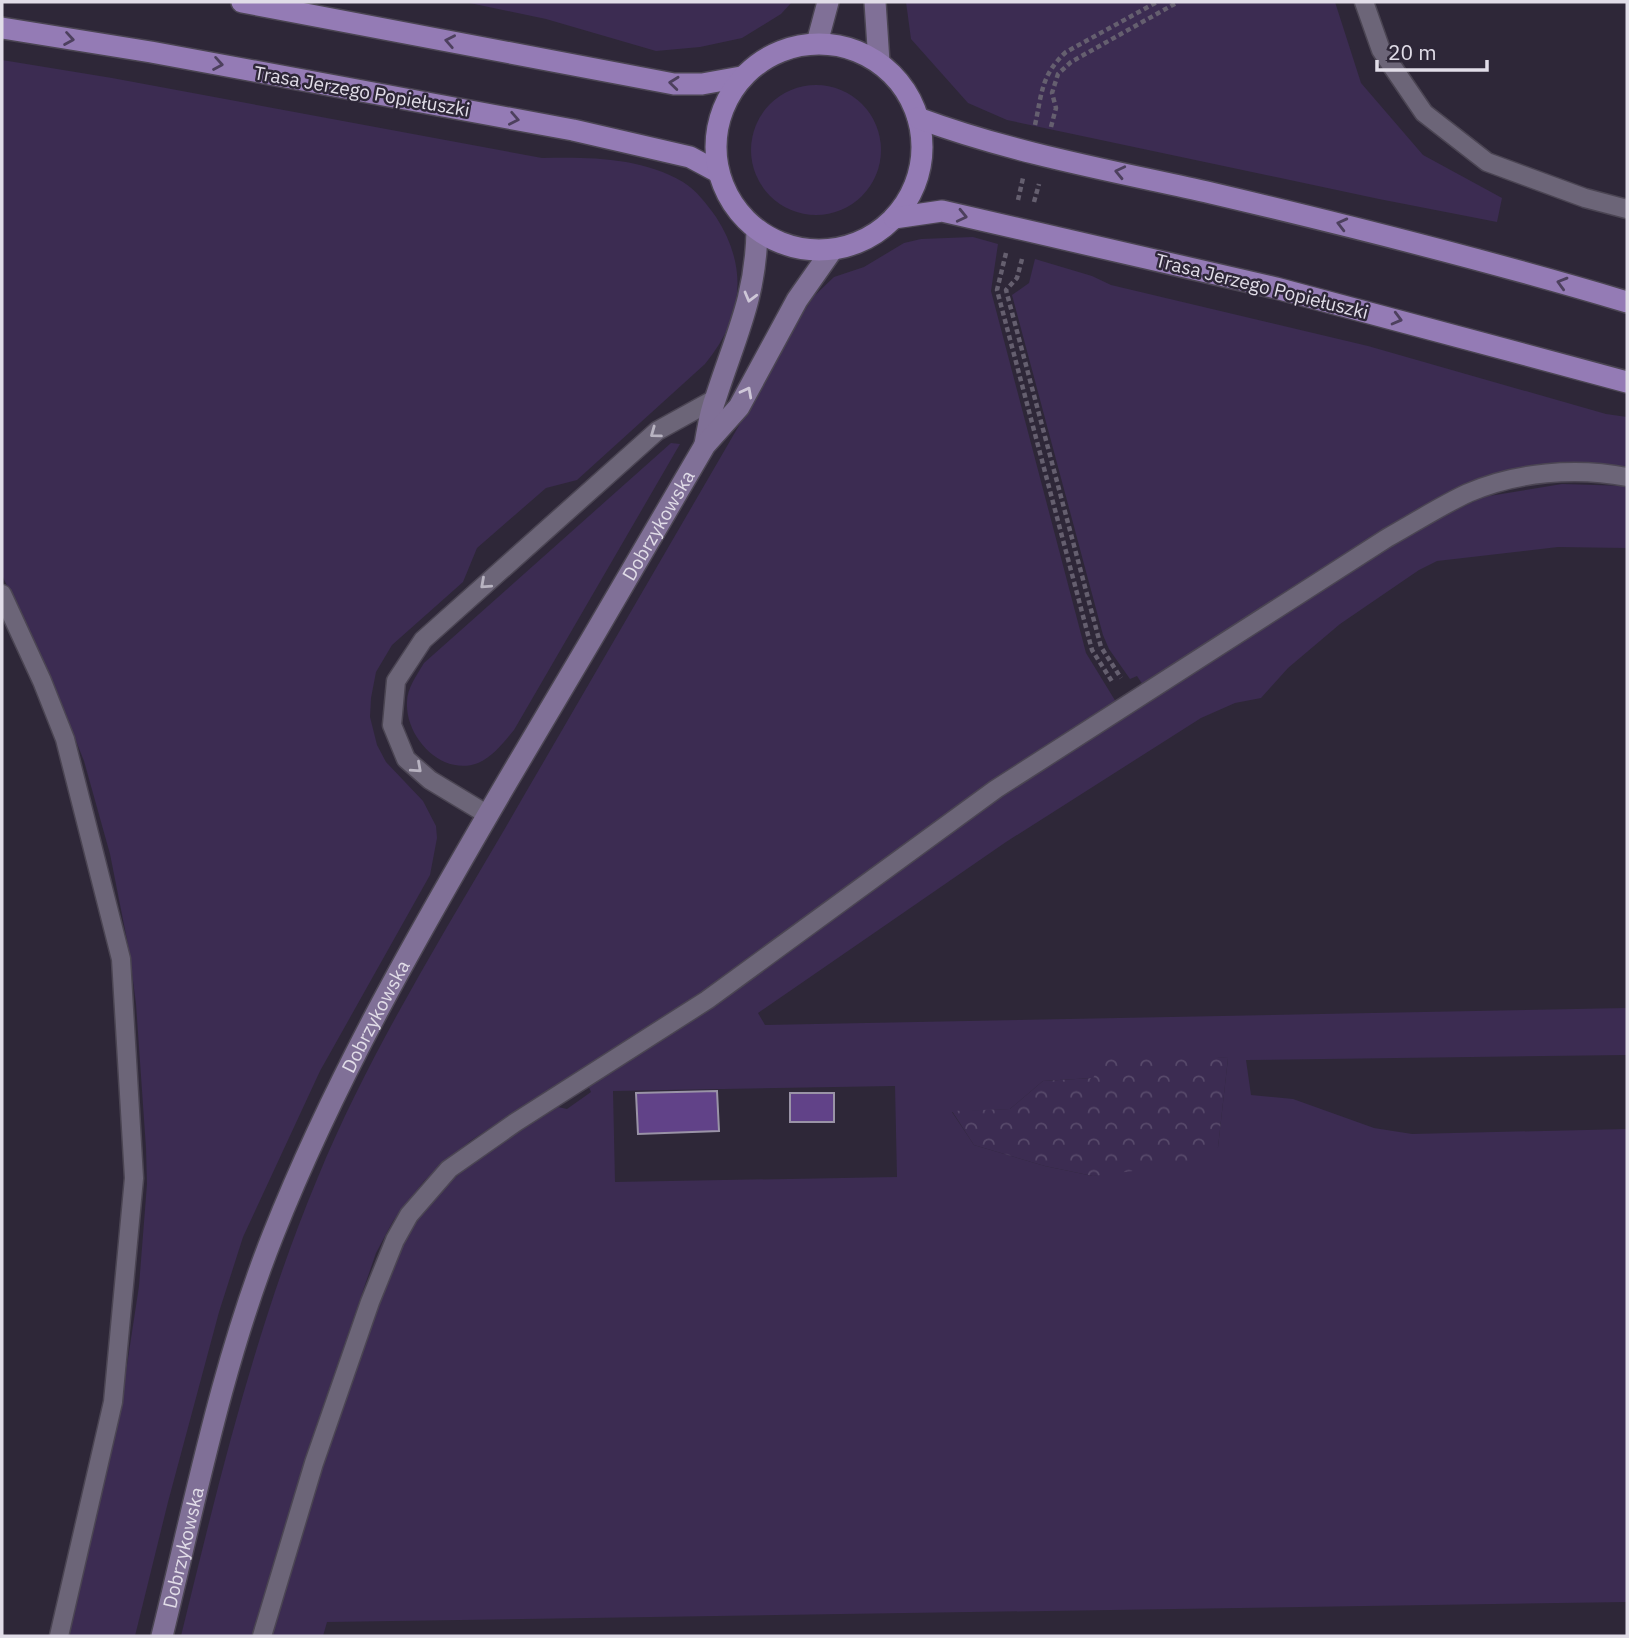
<svg xmlns="http://www.w3.org/2000/svg" width="1629" height="1638" font-family="'IBM Plex Sans',sans-serif">
<defs>
<pattern id="forest-crowns" width="20" height="18" patternUnits="userSpaceOnUse" patternTransform="scale(1.75)"><rect width="20" height="18" fill="#3c2c52"/><path d="M2 6a3 3 0 1 1 6 0M12 15a3 3 0 1 1 6 0" fill="none" stroke="#584a6b"/></pattern>
</defs>
<rect width="100%" height="100%" fill="#2e2738"/>
<g fill="#3c2c52" fill-rule="evenodd">
<path d="M465 2H792L781 14 742 38 700 47 656 51 546 19Z"/>
<path d="M906 2H1335L1361 83 1423 155 1502 198 1497 222 1379 199 1007 120 968 103 911 39Z"/>
<path d="M2 60 112 78 542 158C588 157 641 157 683 182 697 191 706 203 716 217 749 268 743 318 705 364L577 480 546 488 477 548 463 582 392 645 376 672 371 698 370 717 377 745 386 762 423 801 436 826 437 838 430 875 320 1071 243 1237 219 1312 168 1502 135 1636H69L122 1398 139 1286 147 1184 146 1148 136 1004 129 950 110 854 84 761 61 703 2 575Z"/>
<circle cx="816" cy="150" r="65"/>
<path d="M973 237 998 244 991 291 1086 653 1116 702 974 794 762 953 470 1141 424 1181 393 1221 376 1253 309 1447 252 1636H181C219 1481 256 1325 318 1177 367 1058 435 948 500 837 580 699 661 560 741 422L795 325 814 296 834 277 864 267 904 243 921 239Z"/>
<path d="M1035 259 1092 276 1111 285 1368 346 1606 414 1627 417V468C1554 460 1512 470 1444 494L1143 685 1137 676 1130 679 1109 649 1103 635 1012 295 1029 283Z"/>
<path d="M671 443 680 444 514 730C504 742 493 757 478 763 442 777 405 737 407 702 407 688 417 675 424 663Z"/>
<path d="M1562 484 1627 486V548L1558 547 1437 561 1419 570 1340 624 1288 668 1261 698 1235 703 1201 718 1006 842 758 1013 765 1025 1627 1008V1055L1246 1060 1251 1095 1293 1099 1374 1128 1412 1134 1627 1129V1602L327 1622 323 1636H270C297 1546 324 1456 355 1367 378 1304 396 1236 445 1187 477 1155 520 1132 558 1107L567 1109 591 1092 588 1085 721 1002 989 804 1035 773 1410 533 1483 497ZM1206 1057 1228 1058 1218 1147 1093 1176 1045 1166 974 1145 952 1112 1010 1109 1043 1081 1093 1078ZM895 1086 897 1177 615 1182 613 1091Z"/>
</g>
<path fill="url(#forest-crowns)" d="M1142 1051 1228 1058 1218 1147 1197 1163 1093 1176 1045 1166 974 1145 952 1111 1010 1109 1043 1081 1093 1078 1105 1059Z"/>
<g fill="#614288" stroke="#9a93a7" stroke-width="2">
<path d="M717 1091 719 1131 638 1134 636 1093Z"/>
<rect x="790" y="1093" width="44" height="29"/>
</g>
<g fill="none" stroke-linecap="round" stroke-linejoin="round">
<defs>
<g id="lane">
<path d="M1364 2 1381 50 1424 113 1487 162 1585 198 1627 209"/>
<path d="M2 594 42 681 65 739 121 959 134 1178 113 1402 59 1636"/>
<path d="M488 815 430 780 406 759 392 725 396 681 423 640 657 431 715 399"/>
<path d="M262 1636 314 1463 370 1302 395 1240 409 1215 449 1169 516 1122 707 1000 996 789 1387 538C1414 523 1440 506 1468 493 1516 472 1576 467 1627 477"/>
</g>
<g id="secondary">
<path d="M875 2 879 62"/>
<path d="M817 43 828 2"/>
<path d="M705 444C708 428 710 412 716 397 736 335 756 297 757 230"/>
<path id="s1" d="M162 1636C195 1502 222 1363 273 1235 336 1076 421 929 507 782 574 670 639 558 705 445L739 407 797 300 832 250"/>
</g>
<g id="primary">
<path d="M242 2 674 84H702L741 77"/>
<path d="M2 28 151 52 573 130 690 157 718 172"/>
<circle cx="819" cy="147" r="103"/>
<path d="M918 118C1012 153 1113 171 1211 193 1351 226 1490 261 1627 302"/>
<path d="M894 218 942 211 1276 288 1627 382"/>
</g>
</defs>
<use href="#lane" stroke="#4b4553" stroke-width="21"/>
<use href="#secondary" stroke="#4b4553" stroke-width="24"/>
<use href="#primary" stroke="#4b4553" stroke-width="24"/>
<g stroke="#655f6f" stroke-width="4.5" stroke-dasharray="5 3.5" stroke-linecap="butt">
<path d="M1035 125C1042 93 1041 75 1066 52L1157 2"/>
<path d="M1051 127 1056 108 1052 93 1058 74 1071 62 1178 2"/>
<path d="M1018 200 1023 178"/>
<path d="M1034 202 1039 184"/>
<path d="M1006 253 997 290 1092 650 1113 683"/>
<path d="M1022 259 1017 278 1006 290 1101 647 1121 678"/>
</g>
<use href="#lane" stroke="#6c6578" stroke-width="18"/>
<use href="#secondary" stroke="#807097" stroke-width="21"/>
<use href="#primary" stroke="#947bb5" stroke-width="21"/>
</g>
<defs><path id="oneway-chevron" d="M-2-3.5L2.5 0L-2 3.5" fill="none" stroke-width="1.6" stroke-linecap="round" stroke-linejoin="round" transform="scale(1.75)"/></defs>
<g stroke="#4d405e">
<use href="#oneway-chevron" transform="translate(69 39) rotate(9)"/>
<use href="#oneway-chevron" transform="translate(450 41) rotate(-169)"/>
<use href="#oneway-chevron" transform="translate(218 64) rotate(10)"/>
<use href="#oneway-chevron" transform="translate(674 83) rotate(-174)"/>
<use href="#oneway-chevron" transform="translate(514 119) rotate(11)"/>
<use href="#oneway-chevron" transform="translate(1120 172) rotate(-167)"/>
<use href="#oneway-chevron" transform="translate(962 216) rotate(13)"/>
<use href="#oneway-chevron" transform="translate(1342 224) rotate(-166)"/>
<use href="#oneway-chevron" transform="translate(1562 283) rotate(-164)"/>
<use href="#oneway-chevron" transform="translate(1397 319) rotate(15)"/>
</g>
<g stroke="#cec7d8">
<use href="#oneway-chevron" transform="translate(750 297) rotate(105)"/>
<use href="#oneway-chevron" transform="translate(747 392) rotate(-62)"/>
</g>
<g stroke="#b8b3c1">
<use href="#oneway-chevron" transform="translate(655 433) rotate(144)"/>
<use href="#oneway-chevron" transform="translate(485 584) rotate(138)"/>
<use href="#oneway-chevron" transform="translate(417 768) rotate(42)"/>
</g>
<g text-anchor="middle" stroke-width="5" stroke-linejoin="round" paint-order="stroke">
<g font-size="19" fill="#e1dde8" stroke="#2e2738">
<text transform="translate(362 91) rotate(10)" y="7">Trasa Jerzego Popiełuszki</text>
<text transform="translate(1262 286) rotate(14)" y="7">Trasa Jerzego Popiełuszki</text>
<text dy="7" stroke="none"><textPath href="#s1" startOffset="1225">Dobrzykowska</textPath></text>
<text dy="7" stroke="none"><textPath href="#s1" startOffset="658">Dobrzykowska</textPath></text>
<text dy="7" stroke="none"><textPath href="#s1" startOffset="91">Dobrzykowska</textPath></text>
</g>
</g>
<rect width="1629" height="1638" fill="none" stroke="#e1dde8" stroke-width="7"/>
<path d="M1377 60v10h110v-10" fill="none" stroke="#e1dde8" stroke-width="3.5"/>
<text x="1388" y="60" font-size="21" fill="#e1dde8" stroke="#2e2738" stroke-width="5" paint-order="stroke">20 m</text>
</svg>
